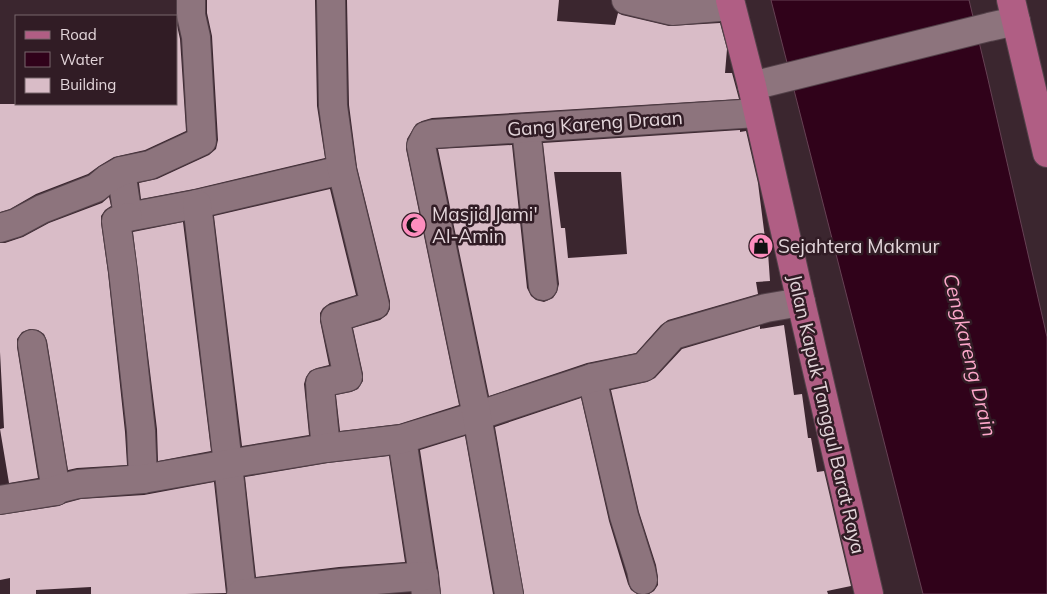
<svg xmlns="http://www.w3.org/2000/svg" width="1047" height="594" font-family="Mulish,sans-serif">
<rect width="100%" height="100%" fill="#3b262f"/>
<path fill="#30021a" stroke="#664154" d="M771 0H969L987 75 1047 337V594H923Z"/>
<g fill="#d9bcc7" fill-rule="evenodd">
<path d="M207 0H315L317 106 325 158 194 189 141 199 139 183 157 179 209 155 216 149 218 140 212 36 207 13Z"/>
<path d="M347 0H559L557 21 615 25 618 13 622 15 669 26 720 23 727 49 725 73H732L739 99 432 118 422 121 416 124 407 139 406 149 459 405 399 424 340 431 336 395 351 392 358 389 363 381V374L353 328 380 320 387 315 390 309V301L357 167 349 105Z"/>
<path d="M176 21 180 39 186 131 145 150 114 157 99 166 88 174 36 194 10 209 0 212V104H176Z"/>
<path d="M740 130V132L746 131 758 183 765 238H767L770 281 756 282 758 294 668 320 661 325 636 353 587 363 489 396 438 149 512 145 527 288 531 296 536 300 544 302 553 298 557 292 559 284 543 143ZM554 172H621L627 254 568 258 565 228H561Z"/>
<path d="M330 189 356 295 330 303 323 308 320 313V321L329 365 317 368 310 371 306 377 304 384 309 435 242 446 214 216Z"/>
<path d="M109 197 111 206 105 210 101 216V223L108 273 125 432 127 465 77 468 68 470 47 341 44 334 38 330 30 329 22 332 17 339V347L38 478 9 483 0 429 4 428 0 352V243H5L23 237 49 223 102 203Z"/>
<path d="M183 222 211 451 158 461 157 429 133 232Z"/>
<path d="M784 325 794 395 802 394 808 438H811L817 472 824 471 851 586 827 591 828 594H649L654 591 658 585V577L656 565 639 512 611 390 647 382 655 378 682 349 760 326V329Z"/>
<path d="M581 398 609 521 628 584 631 590 637 594H524L495 427Z"/>
<path d="M465 436 493 594H441L439 574 420 450Z"/>
<path d="M389 456 405 562 339 567 256 577 245 477 328 463Z"/>
<path d="M214 482 226 593 186 594H91V587L36 590V594H10V578L0 580V515L59 506 66 503 81 499 144 495Z"/>
</g>
<g fill="none" stroke-linecap="round" stroke-linejoin="round">
<defs>
<g id="minor">
<path d="M626 0 672 11 731 6"/>
<path d="M752 86 989 27 1016 21"/>
<path d="M526 128 543 286"/>
<path d="M121 171 128 217 197 204 342 170"/>
<path d="M197 204 228 464 242 594"/>
<path d="M128 217 116 221 123 271 141 431 143 479"/>
<path d="M0 228 16 223 42 209 96 188 107 179 121 171 150 165 202 141 196 37 191 15V0"/>
<path d="M32 344 56 491"/>
<path d="M592 378 624 516 641 570 643 580"/>
<path d="M402 439 426 594"/>
<path d="M326 448 321 399 320 383 348 377 335 318 375 305 342 170 333 106 331 0"/>
<path d="M0 500 56 491 58 489 78 484 143 479 228 464 326 448 402 439 477 416 592 378 644 367 673 335 766 308 801 302"/>
<path d="M241 594 341 583 424 576"/>
<path d="M509 594 477 416 421 146 426 136 433 134 757 113"/>
</g>
<g id="major">
<path d="M730 0 752 86 801 302 869 594"/>
<path d="M1011 0 1047 153"/>
</g>
</defs>
<use href="#minor" stroke="#54424a" stroke-width="30"/>
<use href="#major" stroke="#54424a" stroke-width="30"/>
<use href="#minor" stroke="#8d747d" stroke-width="28"/>
<use href="#major" stroke="#b05e84" stroke-width="28"/>
</g>
<defs>
<symbol id="mosque-disc" viewBox="-11 -11 22 22"><circle r="9.5" fill="#fd8ebe" stroke="#311c25"/><path d="M3.5-4.9A6 6 0 1 0 3.5 4.9A5 5 0 1 1 3.5-4.9Z" fill="#111"/></symbol>
<symbol id="shop-disc" viewBox="-11 -11 22 22"><circle r="9.5" fill="#fd8ebe" stroke="#311c25"/><path d="M-5-2.5h2.3a2.7 3.5 0 0 1 5.4 0H5L5.5 6h-11ZM-1.5-2.5h3a1.5 2.3 0 0 0-3 0Z" fill="#111"/></symbol>
</defs>
<g fill-rule="evenodd">
<use href="#mosque-disc" x="400" y="211" width="28" height="28"/>
<use href="#shop-disc" x="747" y="232" width="28" height="28"/>
</g>
<g text-anchor="middle" stroke-width="5" stroke-linejoin="round" paint-order="stroke">
<g font-size="19" fill="#e3d5da" stroke="#311c25">
<text transform="translate(595 123) rotate(-4)" y="7">Gang Kareng Draan</text>
<text transform="translate(827 414) rotate(77)" y="7">Jalan Kapuk Tanggul Barat Raya</text>
</g>
<g font-size="19" fill="#e3d5da" stroke="#311c25" text-anchor="start">
<text x="432" y="221">Masjid Jami'<tspan x="432" dy="22">Al-Amin</tspan></text>
<text x="778" y="253">Sejahtera Makmur</text>
</g>
<g font-size="20" font-style="italic" fill="#fda7ca" stroke="#311c25">
<text transform="translate(970 355) rotate(76)" y="7">Cengkareng Drain</text>
</g>
</g>
<rect x="15" y="15" width="162" height="90" fill="#311c25" stroke="#78666d"/>
<rect x="25" y="31" width="25" height="8" fill="#b05e84" stroke="#78666d"/>
<text x="60" y="40" font-size="15" fill="#e3d5da">Road</text>
<rect x="25" y="52" width="25" height="15" fill="#30021a" stroke="#78666d"/>
<text x="60" y="65" font-size="15" fill="#e3d5da">Water</text>
<rect x="25" y="78" width="25" height="15" fill="#d9bcc7" stroke="#78666d"/>
<text x="60" y="90" font-size="15" fill="#e3d5da">Building</text>
</svg>
